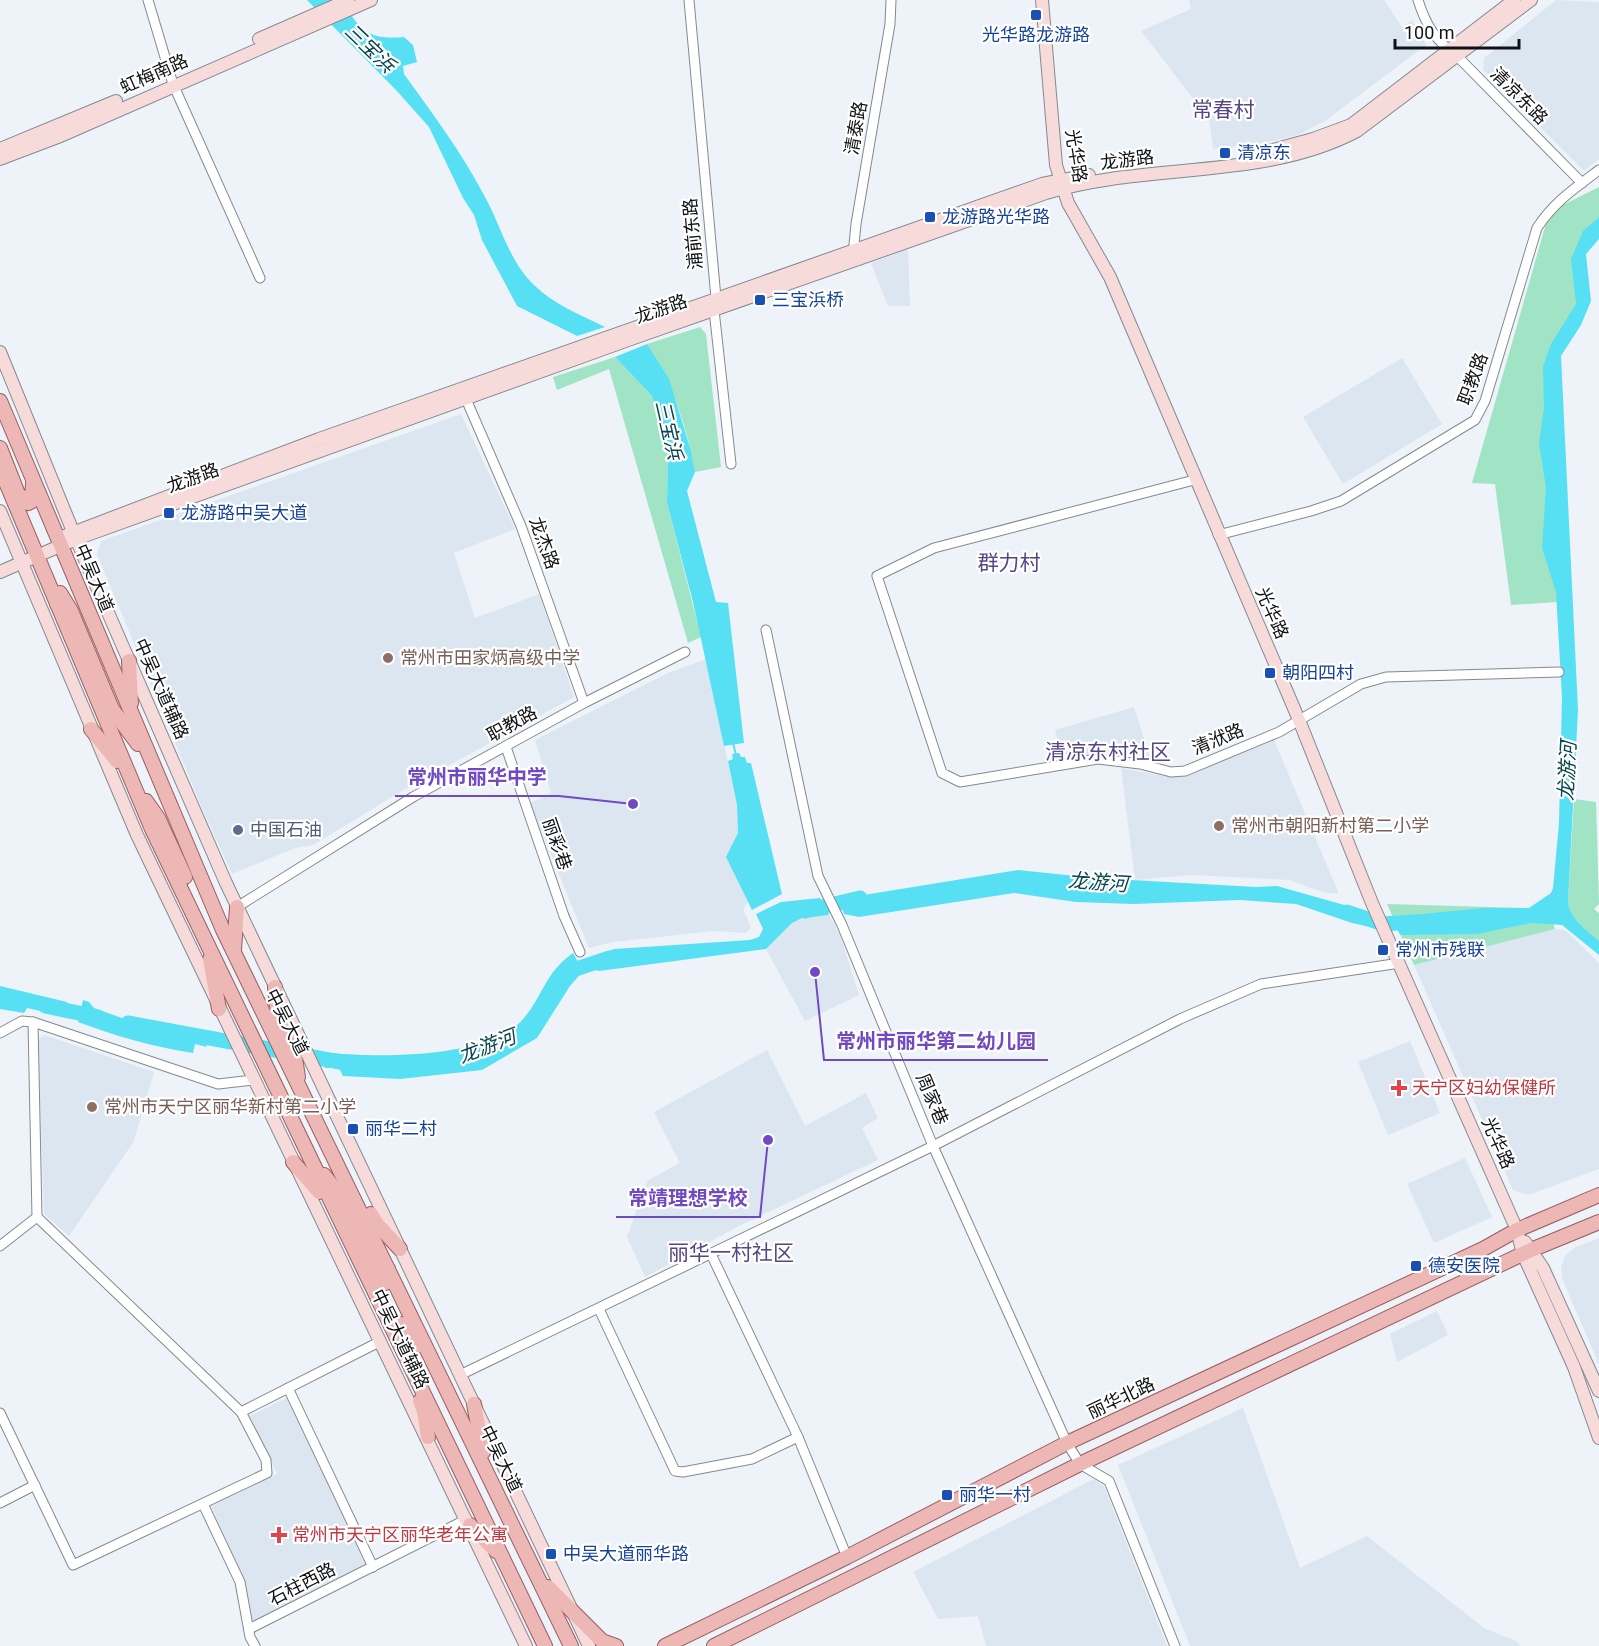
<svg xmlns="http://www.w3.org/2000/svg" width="1599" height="1646" font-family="Roboto,'Noto Sans SC',sans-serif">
<rect width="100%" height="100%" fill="#edf3f9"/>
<g fill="#dbe6f1">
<path d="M1189 0H1384L1402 27 1412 20 1426 45 1325 121 1298 135 1266 143 1213 149 1209 119 1141 31 1191 9Z"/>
<path d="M1556 0 1599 2V159L1584 171 1483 70 1484 58Z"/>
<path d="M908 249 910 306H888L871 263Z"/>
<path d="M1402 358 1442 424 1343 484 1303 417Z"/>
<path d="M461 414 515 529 454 553 475 618 539 594 574 697 402 791 313 845 295 848 232 874 202 808 97 554 101 541Z"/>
<path d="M706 659 737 805 738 833 727 857 748 902 743 909 751 928 746 933 713 931 660 937 613 942 589 948 530 803 551 793 535 740 668 673Z"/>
<path d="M1134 707 1151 761 1098 754 1063 759 1055 730Z"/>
<path d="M1274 740 1339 894 1322 892 1290 880 1193 875 1135 880 1121 768 1169 777 1187 775Z"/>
<path d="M829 915 840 935 859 995 805 1021 766 949 792 923 802 918Z"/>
<path d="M1555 929 1565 930 1599 963V1169L1528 1195 1513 1190 1414 965Z"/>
<path d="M44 1035 154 1072 134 1141 69 1236 44 1214 38 1040Z"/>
<path d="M1410 1041 1440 1113 1388 1135 1358 1062Z"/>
<path d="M767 1050 805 1126 866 1093 878 1118 862 1128 878 1160 737 1227 645 1277 627 1237 647 1181 680 1163 654 1112Z"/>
<path d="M1465 1158 1492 1217 1434 1243 1407 1184Z"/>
<path d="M1599 1238V1365L1562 1278 1561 1267 1565 1256 1574 1248Z"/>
<path d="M1437 1311 1448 1335 1397 1362 1390 1334Z"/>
<path d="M287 1398 366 1565 256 1620 250 1619 244 1579 211 1506 277 1474 249 1416Z"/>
<path d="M1243 1408 1300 1568 1367 1536 1484 1628 1518 1642 1520 1646H1190L1118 1465Z"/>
<path d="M1094 1479 1104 1486 1167 1646H986L978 1616 938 1619 913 1572Z"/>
</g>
<g fill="#a1e4c5">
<path d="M1599 187V225L1575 258 1582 319 1554 355 1557 602 1511 605 1495 484 1472 483 1547 220 1561 206Z"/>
<path d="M700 327 706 334 721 467 695 472C687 426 672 384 647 344Z"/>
<path d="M615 357 652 396 668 450 667 503 701 637 688 643 609 369 557 390 553 377Z"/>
<path d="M1574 799 1596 802 1599 904 1594 909 1599 913V941C1586 929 1571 920 1568 902Z"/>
<path d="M1545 898 1555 929 1414 965 1387 904 1529 908Z"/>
</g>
<g fill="#57e0f3">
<path d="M307 0H343C359 31 368 40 404 37L413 45 417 62 403 66 404 74C433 114 462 153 485 197 501 226 509 261 534 285 553 304 581 315 605 327L577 336 517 306 482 240 474 215 463 198 429 127 396 90Z"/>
<path d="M1599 217V239L1586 254 1591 301 1581 325 1561 356 1578 710 1568 902C1571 920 1586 929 1599 941V955L1562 925 1531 923 1477 934 1400 935 1392 917 1483 908H1529L1551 893 1553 888 1559 823 1562 698 1556 592 1542 548 1546 488 1539 443 1544 408 1543 367 1551 344 1576 304 1571 259 1583 231Z"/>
<path d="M647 344 669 379 691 451 695 472 687 491 716 602 728 603 744 743 724 746 693 602 667 503 668 450 652 396 615 357Z"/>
<path d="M739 753 741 757H745L747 763H751L782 894 752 910 726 857 738 833 737 805 728 761 733 759 732 754Z"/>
<path d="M1018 870 1095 878 1256 887 1277 886 1362 910 1371 927 1352 923 1296 904 1240 900 1134 904 1076 902 1014 893 859 917 844 914 839 899Z"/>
<path d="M820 898 829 915 802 918 792 923 766 949 599 971 590 968 587 960 614 949 750 940 759 937 763 929 756 914 781 902Z"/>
<path d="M573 953 583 971 570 986 537 1038 482 1070 400 1079 343 1076 339 1068H325L318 1056 332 1058 333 1053C380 1058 492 1058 524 1018 544 994 544 974 573 953Z"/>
<path d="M0 986 67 1002 64 1016 27 1008 24 1013 0 1009Z"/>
<path d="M83 1000 89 1002 94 1008 169 1035 185 1031 202 1036 207 1047 195 1044 193 1053C153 1047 116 1036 78 1022Z"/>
</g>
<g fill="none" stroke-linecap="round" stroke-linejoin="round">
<path stroke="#57e0f3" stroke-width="2" d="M733 743 736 755"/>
<g stroke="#57e0f3" stroke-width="15">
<path d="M805 911 860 898"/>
<path d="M1347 912 1383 924 1414 922"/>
<path d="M566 977 570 971 609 958"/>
<path d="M45 1006 98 1017"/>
<path d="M128 1023 340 1062"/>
</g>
<defs>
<g id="street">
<path d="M148 0 173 84 260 278"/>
<path d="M689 0 716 298 714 310 731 464"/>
<path d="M1418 0C1426 26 1436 41 1458 57L1582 183"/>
<path d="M853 255 856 224 890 24 891 0"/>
<path d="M466 399 521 526 584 703"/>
<path d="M1194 480 934 548 877 576 942 773 960 782 1098 759 1140 764 1171 772 1185 771 1279 732 1361 684 1386 677 1559 672"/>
<path d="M1218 535 1311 511 1341 501 1475 420 1485 401 1537 228C1554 202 1575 188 1599 170"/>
<path d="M766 630 818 876 842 925 933 1146 1067 1443 1080 1464 1109 1481 1175 1646"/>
<path d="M506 747 564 916 580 952"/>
<path d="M237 907 413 797 584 703 685 652"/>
<path d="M0 1033 22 1021 33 1022 218 1084 253 1080"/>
<path d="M0 1246 37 1217 33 1022"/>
<path d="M711 1254 798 1437 847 1557"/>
<path d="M599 1309 675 1471 683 1472 752 1459 798 1437"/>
<path d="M460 1375 933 1146 1180 1019 1261 984 1400 963"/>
<path d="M288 1388 373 1567"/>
<path d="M241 1412 381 1341"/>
<path d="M0 1413 73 1565 267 1473 266 1460 241 1412 37 1217"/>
<path d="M0 1503 35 1485"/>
<path d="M203 1504 240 1582 250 1637 255 1646"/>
<path d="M249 1629 467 1519"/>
</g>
<g id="secondary">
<path d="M1042 0 1056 165 1068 203 1110 277 1299 720 1372 903 1517 1230 1523 1254 1574 1367 1599 1438"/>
<path d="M259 39 348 0"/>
<path d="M0 149 116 101"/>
<path d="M1258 154 1313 139 1351 125 1514 0"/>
<path d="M0 159 58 137 371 0"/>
<path d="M0 352 76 539 226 883 589 1646"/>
<path d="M0 511 137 835 526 1646"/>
<path d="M59 538 319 439 1042 184 1089 175"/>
<path d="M0 572 76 539 631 339 1046 193C1146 162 1262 181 1357 131L1531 0"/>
<path d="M1525 1242 1543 1268 1599 1391"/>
</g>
<g id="primary">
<path d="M0 401 223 930 571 1646"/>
<path d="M0 448 18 494 28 503 32 501 33 484"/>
<path d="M0 468 152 829 545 1646"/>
<path d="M57 604 56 594 60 593 71 611 112 709 138 744"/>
<path d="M129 661 131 703"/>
<path d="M91 729 117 761"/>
<path d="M146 801 158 818 185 877"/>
<path d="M234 950 237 907"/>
<path d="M210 959 219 1009"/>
<path d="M275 987 278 1019 295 1058 298 1077"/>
<path d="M293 1162 319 1192"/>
<path d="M324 1175 338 1193 376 1273 385 1283 390 1281 388 1269"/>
<path d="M371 1214 377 1224 400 1249"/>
<path d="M399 1339 397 1327 402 1324 417 1346"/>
<path d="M420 1401 424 1411 428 1437"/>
<path d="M474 1404 483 1452"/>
<path d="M470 1525 496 1551"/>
<path d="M548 1587 602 1641 616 1646"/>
<path d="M665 1646 847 1557 1067 1443 1483 1249 1517 1230 1599 1195"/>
<path d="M714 1646 1080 1464 1531 1250 1599 1222"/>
</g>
</defs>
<use href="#street" stroke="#84898f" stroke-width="11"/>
<use href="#secondary" stroke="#84898f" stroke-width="14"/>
<use href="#primary" stroke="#985e5d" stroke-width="16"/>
<use href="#street" stroke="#fff" stroke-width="9"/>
<use href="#secondary" stroke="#f6dbda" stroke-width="12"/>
<use href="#primary" stroke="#edb7b6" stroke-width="14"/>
</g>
<g fill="#1a4fb4" stroke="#fff" stroke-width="2">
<rect x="1030" y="9" width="12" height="12" rx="3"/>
<rect x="1219" y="147" width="12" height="12" rx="3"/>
<rect x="924" y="211" width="12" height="12" rx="3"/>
<rect x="754" y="294" width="12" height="12" rx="3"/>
<rect x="163" y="507" width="12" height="12" rx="3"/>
<rect x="1264" y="667" width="12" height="12" rx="3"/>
<rect x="1377" y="944" width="12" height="12" rx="3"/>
<rect x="347" y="1123" width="12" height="12" rx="3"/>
<rect x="1410" y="1260" width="12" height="12" rx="3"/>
<rect x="941" y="1489" width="12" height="12" rx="3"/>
<rect x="545" y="1548" width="12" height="12" rx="3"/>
</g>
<g fill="#8d6e63" stroke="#fff" stroke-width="2">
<circle cx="388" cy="658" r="6"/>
<circle cx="1219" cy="826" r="6"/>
<circle cx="92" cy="1107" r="6"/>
</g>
<circle fill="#5c6f8a" stroke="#fff" stroke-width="2" cx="238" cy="830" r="6"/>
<g fill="#e0444e" stroke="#fff" stroke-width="2">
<path d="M1396 1079h6v6h6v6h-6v6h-6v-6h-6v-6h6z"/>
<path d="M276 1526h6v6h6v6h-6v6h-6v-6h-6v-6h6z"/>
</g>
<g text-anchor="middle" stroke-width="4.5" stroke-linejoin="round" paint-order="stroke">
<g font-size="18" fill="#164399" stroke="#fff" text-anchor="start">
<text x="1036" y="41" text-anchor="middle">光华路龙游路</text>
<text x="1237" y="159">清凉东</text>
<text x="942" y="223">龙游路光华路</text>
<text x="772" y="306">三宝浜桥</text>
<text x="181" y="519">龙游路中吴大道</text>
<text x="1282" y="679">朝阳四村</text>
<text x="1395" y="956">常州市残联</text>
<text x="365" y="1135">丽华二村</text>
<text x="1428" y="1272">德安医院</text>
<text x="959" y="1501">丽华一村</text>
<text x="563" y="1560">中吴大道丽华路</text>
</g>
<g font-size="18" fill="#0f1113" stroke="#fff">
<text transform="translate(154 74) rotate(-24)" y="6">虹梅南路</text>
<text transform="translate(1519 96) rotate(45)" y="6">清凉东路</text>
<text transform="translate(856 128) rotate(-80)" y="6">清泰路</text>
<text transform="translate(1076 156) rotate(81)" y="6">光华路</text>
<text transform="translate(1127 160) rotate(-7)" y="6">龙游路</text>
<text transform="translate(693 234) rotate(-95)" y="6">浦前东路</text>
<text transform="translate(661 309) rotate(-19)" y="6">龙游路</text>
<text transform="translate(1473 379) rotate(-70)" y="6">职教路</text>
<text transform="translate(193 478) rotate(-20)" y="6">龙游路</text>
<text transform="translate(544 543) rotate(70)" y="6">龙杰路</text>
<text transform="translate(94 578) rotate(67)" y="6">中吴大道</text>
<text transform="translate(1272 613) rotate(66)" y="6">光华路</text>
<text transform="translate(161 689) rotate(66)" y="6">中吴大道辅路</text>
<text transform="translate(512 724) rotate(-29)" y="6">职教路</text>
<text transform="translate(1218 739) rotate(-22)" y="6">清洑路</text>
<text transform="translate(557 844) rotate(71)" y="6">丽彩巷</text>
<text transform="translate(287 1022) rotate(63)" y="6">中吴大道</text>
<text transform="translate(932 1099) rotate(67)" y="6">周家巷</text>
<text transform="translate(1498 1143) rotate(66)" y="6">光华路</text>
<text transform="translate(400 1339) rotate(64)" y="6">中吴大道辅路</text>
<text transform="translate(1121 1398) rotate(-25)" y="6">丽华北路</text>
<text transform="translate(501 1459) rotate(64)" y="6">中吴大道</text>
<text transform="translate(302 1584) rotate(-27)" y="6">石柱西路</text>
</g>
<g font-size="18" fill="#785e54" stroke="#fff" text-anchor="start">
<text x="400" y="664">常州市田家炳高级中学</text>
<text x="1231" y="832">常州市朝阳新村第二小学</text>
<text x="104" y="1113">常州市天宁区丽华新村第二小学</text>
</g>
<g font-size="18" fill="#4e5e75" stroke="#fff" text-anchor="start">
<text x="250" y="836">中国石油</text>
</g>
<g font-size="18" fill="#be3a42" stroke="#fff" text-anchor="start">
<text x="1412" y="1094">天宁区妇幼保健所</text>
<text x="292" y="1541">常州市天宁区丽华老年公寓</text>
</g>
<g font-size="20" font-style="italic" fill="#07474f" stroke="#fff">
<text transform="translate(370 48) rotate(44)" y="7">三宝浜</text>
<text transform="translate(669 430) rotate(77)" y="7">三宝浜</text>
<text transform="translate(1567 771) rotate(-87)" y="7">龙游河</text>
<text transform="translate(1098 882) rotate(4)" y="7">龙游河</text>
<text transform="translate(487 1046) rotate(-21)" y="7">龙游河</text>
</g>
<g font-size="21" fill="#564684" stroke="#fff">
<text x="1223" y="117">常春村</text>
<text x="1009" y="570">群力村</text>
<text x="1108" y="759">清凉东村社区</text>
<text x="731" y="1260">丽华一村社区</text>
</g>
</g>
<path fill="none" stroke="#714ac2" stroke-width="2" d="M633 804L559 796H395M815 972L824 1060H1048M768 1140L760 1217H616"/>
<g fill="#714ac2" stroke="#fff" stroke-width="2">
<circle cx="633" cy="804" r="6"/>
<circle cx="815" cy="972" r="6"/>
<circle cx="768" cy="1140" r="6"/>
</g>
<g font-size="20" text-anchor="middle" font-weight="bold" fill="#714ac2" stroke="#fff" stroke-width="4.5" stroke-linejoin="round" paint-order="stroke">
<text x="477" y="784">常州市丽华中学</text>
<text x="936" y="1048">常州市丽华第二幼儿园</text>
<text x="688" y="1205">常靖理想学校</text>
</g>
<path d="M1395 39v9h124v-9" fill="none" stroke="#0f1113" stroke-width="3"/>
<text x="1404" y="39" font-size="18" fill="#0f1113" stroke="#ffffff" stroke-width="4.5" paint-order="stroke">100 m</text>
</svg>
